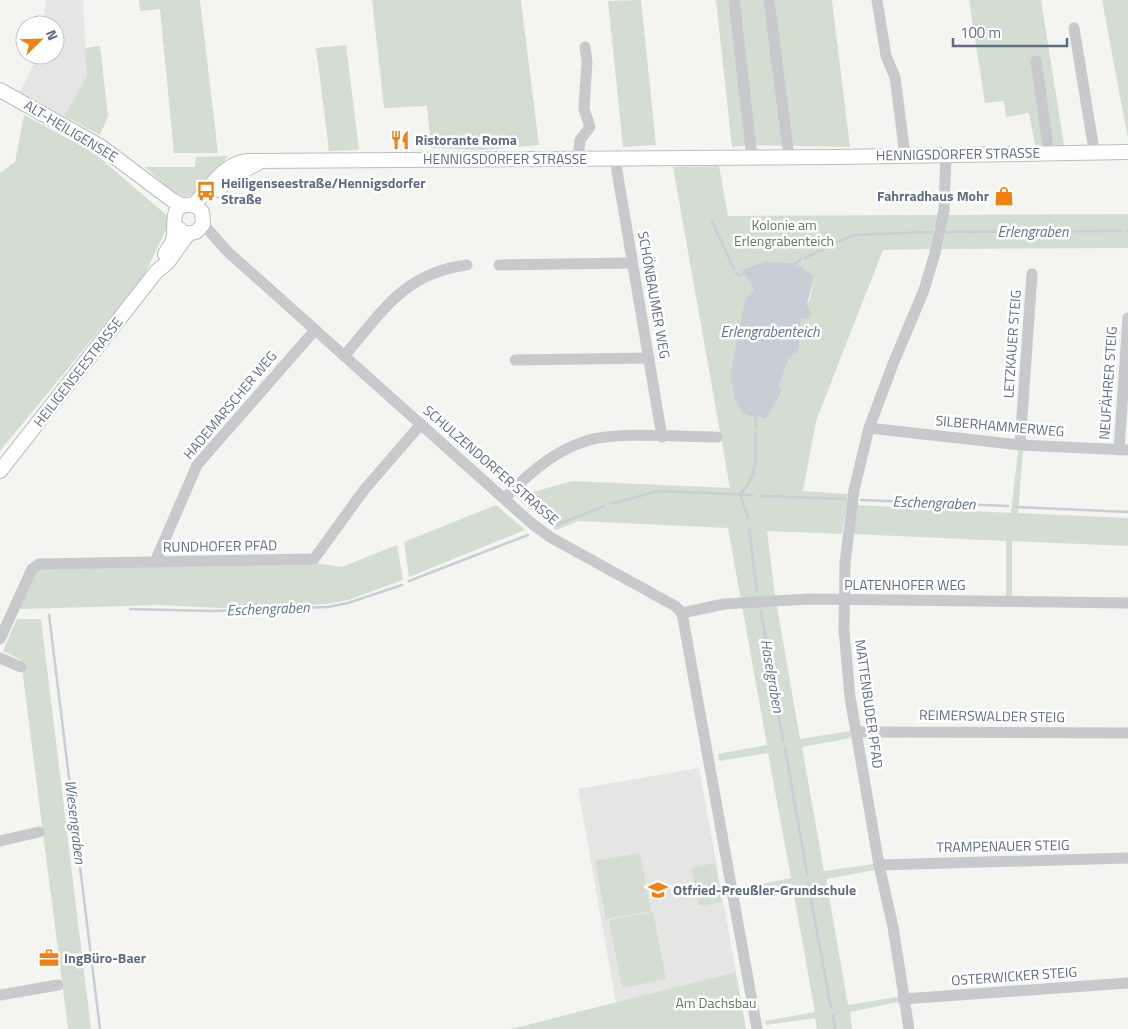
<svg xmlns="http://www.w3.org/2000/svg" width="1128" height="1029" font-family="'Titillium Web',sans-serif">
<rect width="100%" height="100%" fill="#f4f5f0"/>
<g fill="#e5e5e4">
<path d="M46 0H83L87 76 64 116 20 92 38 55H55V25H43Z"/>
<path d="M699 768 736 972 616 1003 578 789Z"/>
</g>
<g fill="#d3ddd1" fill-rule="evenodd">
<path d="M139 0H200L218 153H174L160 9 140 11Z"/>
<path d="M372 0H521L539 145 482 150 431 148 427 106 384 108Z"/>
<path d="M641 0 656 145 623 147 608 1Z"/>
<path d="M716 0H832L850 147 751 145 732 147Z"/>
<path d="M969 0H1041L1064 145H1035L1029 113 1006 117 1004 101 985 103Z"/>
<path d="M1102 0H1128V139Z"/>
<path d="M346 45 359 150 329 151 316 48Z"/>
<path d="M100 46 108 116 100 135 64 116 87 76 85 48Z"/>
<path d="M24 115 93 152 171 219 144 276 0 451V173L15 162Z"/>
<path d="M228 156 195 194 185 197 174 193 145 167H195L196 157Z"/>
<path d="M719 166 728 216 937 215 930 249 883 250 816 421 803 491 848 494 842 534 767 531 775 595 800 739 850 731 851 738 802 747 824 871 874 864 875 870 826 879 848 1005 897 997 898 1002 850 1012 852 1029H817L815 1018 766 1025 765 1021 815 1012 792 884 742 893V888L791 878 768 753 719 761 718 754 767 745 728 528 578 521 556 530 516 497 572 481 730 488 673 167ZM765 261 796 263 814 276 810 299 801 318V339L789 358 779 387 782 391 766 419 745 415 730 375 745 298 754 289 743 270Z"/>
<path d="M1128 214V248L942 249 948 215Z"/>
<path d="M1018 451H1023L1018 513 1128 518V546L1012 541V596H1006V541L853 534 857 505 1011 513Z"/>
<path d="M496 505 525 530 409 577 404 542Z"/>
<path d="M397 545 403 580 348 600 327 604 220 608 160 605 21 609 18 607 38 569 308 562 342 567Z"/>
<path d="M17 619H41L91 1029H68L21 660 3 651Z"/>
<path d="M640 853 651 911 606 919 595 861Z"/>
<path d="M715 863 722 902 699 906 691 868Z"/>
<path d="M653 912 666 979 622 988 609 920Z"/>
<path d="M736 972 746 1029H511Z"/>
</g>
<path fill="#c8ced5" d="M765 261 796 263 814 276 807 305 811 312 809 318H801L799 350 789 358 779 387 782 391 766 419 745 415 735 400 730 375 745 298 754 289 742 270Z"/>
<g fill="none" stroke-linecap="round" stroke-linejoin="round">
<g stroke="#c8ced5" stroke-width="2.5">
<path d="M712 222 734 269"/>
<path d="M1127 231H1128"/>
<path d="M946 232 1120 231"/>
<path d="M805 258 853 235 932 232"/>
<path d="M796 263 801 259"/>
<path d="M736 273 739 276 744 274"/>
<path d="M755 417 756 428"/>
<path d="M762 496 846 499"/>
<path d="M861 500 1008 506"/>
<path d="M613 503 659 491 752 495"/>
<path d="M1016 507 1128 512"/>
<path d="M748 518 740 494C758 478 756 455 755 432"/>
<path d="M554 526 604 506"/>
<path d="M749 528 757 592"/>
<path d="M409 581 528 535"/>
<path d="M130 609 211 611 328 607 348 603 402 585"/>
<path d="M761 611 783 741"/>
<path d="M49 615 100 1029"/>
<path d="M785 748 807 874"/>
<path d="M808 883 831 1008"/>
<path d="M833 1015 835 1029"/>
</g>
<defs>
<g id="major">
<path d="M0 90 100 146 172 200 183 206"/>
<path d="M218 190 233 176 258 163"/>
<path d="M193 205C211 189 221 164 248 161L836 157 1128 152"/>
<path d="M165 254C168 249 171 245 173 240 177 228 168 205 188 205 194 204 198 207 202 212L203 224 196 232 186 234 175 226"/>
<path d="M0 471 156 272 168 262 188 234"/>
</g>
</defs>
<use href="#major" stroke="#bbbdc2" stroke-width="16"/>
<g stroke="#c7c9cd" stroke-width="11">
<path d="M734 0 752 157"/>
<path d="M769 0 789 157"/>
<path d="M877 0 886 56 895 77 905 155"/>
<path d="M1074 28 1093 144V153"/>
<path d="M1036 61 1049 153"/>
<path d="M616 158 617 171 662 437"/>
<path d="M578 159 580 140 590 127 584 109 587 61 585 47"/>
<path d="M203 224 228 252 530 522 550 537 675 606 682 613 757 1029"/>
<path d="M499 265 632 263"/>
<path d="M344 356C383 311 404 273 467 265"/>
<path d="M515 360 649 358"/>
<path d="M869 428 1020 445 1128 450"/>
<path d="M1020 445 1032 274"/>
<path d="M1119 450 1128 318"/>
<path d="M505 498C528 474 554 451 586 441 618 431 681 437 717 437"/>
<path d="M155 562 197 465 315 330"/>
<path d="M682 613 724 604 809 599 1128 603"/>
<path d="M0 639 32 569 39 564 314 559 364 490 421 424"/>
<path d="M0 658 21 667"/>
<path d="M856 732 1128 733"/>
<path d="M0 841 39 832"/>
<path d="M879 865 1128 858"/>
<path d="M0 995 58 985"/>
<path d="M903 999 1128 983"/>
<path d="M909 1029 893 927 879 865 850 697 844 630 845 563 854 490 869 428 893 364 924 290 935 253 944 210 946 155"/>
</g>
<use href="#major" stroke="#fff" stroke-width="14"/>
</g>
<defs>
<symbol id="restaurant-bare" viewBox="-9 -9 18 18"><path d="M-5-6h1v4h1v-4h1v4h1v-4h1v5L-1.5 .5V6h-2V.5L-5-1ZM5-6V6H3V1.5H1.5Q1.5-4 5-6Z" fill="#f28114" stroke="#fff" stroke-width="2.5" paint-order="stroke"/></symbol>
<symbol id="bus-bare" viewBox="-9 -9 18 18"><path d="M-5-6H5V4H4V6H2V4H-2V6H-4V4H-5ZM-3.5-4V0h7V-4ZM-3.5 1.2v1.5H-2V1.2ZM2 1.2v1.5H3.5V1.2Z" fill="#f28114" stroke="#fff" stroke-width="2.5" paint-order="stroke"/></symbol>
<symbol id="shop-bare" viewBox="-9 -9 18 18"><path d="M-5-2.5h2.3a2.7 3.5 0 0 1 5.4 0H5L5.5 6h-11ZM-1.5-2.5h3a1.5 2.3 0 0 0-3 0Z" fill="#f28114" stroke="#fff" stroke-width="2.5" paint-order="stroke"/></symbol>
<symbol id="school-bare" viewBox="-9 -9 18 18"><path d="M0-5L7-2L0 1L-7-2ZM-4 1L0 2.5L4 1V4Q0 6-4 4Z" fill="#f28114" stroke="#fff" stroke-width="2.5" paint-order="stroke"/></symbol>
<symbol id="office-bare" viewBox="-9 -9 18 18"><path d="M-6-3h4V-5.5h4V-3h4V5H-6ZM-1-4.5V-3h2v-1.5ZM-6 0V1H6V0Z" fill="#f28114" stroke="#fff" stroke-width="2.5" paint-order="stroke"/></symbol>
</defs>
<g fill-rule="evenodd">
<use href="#restaurant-bare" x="386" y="126" width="28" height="28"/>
<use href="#bus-bare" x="192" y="177" width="28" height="28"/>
<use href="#shop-bare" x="990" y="182" width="28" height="28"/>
<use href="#school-bare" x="644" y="876" width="28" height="28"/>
<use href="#office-bare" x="35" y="944" width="28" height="28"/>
</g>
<g text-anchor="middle" stroke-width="5" stroke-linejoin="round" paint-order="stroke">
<g font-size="14" fill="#616c84" stroke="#fff">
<text transform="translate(71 131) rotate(31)" y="5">ALT-HEILIGENSEE</text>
<text transform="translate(958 154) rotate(-1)" y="5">HENNIGSDORFER STRASSE</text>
<text x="505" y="164">HENNIGSDORFER STRASSE</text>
<text transform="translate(654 295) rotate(80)" y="5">SCHÖNBAUMER WEG</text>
<text transform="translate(1012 344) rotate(-86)" y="5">LETZKAUER STEIG</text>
<text transform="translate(78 372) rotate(-52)" y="5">HEILIGENSEESTRASSE</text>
<text transform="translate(1108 383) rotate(-86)" y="5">NEUFÄHRER STEIG</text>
<text transform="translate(230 405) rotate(-50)" y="5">HADEMARSCHER WEG</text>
<text transform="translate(1000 426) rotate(5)" y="5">SILBERHAMMERWEG</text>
<text transform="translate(491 465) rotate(41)" y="5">SCHULZENDORFER STRASSE</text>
<text transform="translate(220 546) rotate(-1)" y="5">RUNDHOFER PFAD</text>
<text x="905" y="590">PLATENHOFER WEG</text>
<text transform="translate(869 704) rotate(82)" y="5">MATTENBUDER PFAD</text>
<text transform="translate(992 716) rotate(1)" y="5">REIMERSWALDER STEIG</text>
<text transform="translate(1003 846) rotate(-1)" y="5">TRAMPENAUER STEIG</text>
<text transform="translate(1014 976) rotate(-4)" y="5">OSTERWICKER STEIG</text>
</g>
<g font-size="14" font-weight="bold" fill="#616c84" stroke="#fff" text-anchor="start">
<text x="415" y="145">Ristorante Roma</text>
<text x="221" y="188">Heiligenseestraße/Hennigsdorfer<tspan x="221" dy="16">Straße</tspan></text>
<text x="989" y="201" text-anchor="end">Fahrradhaus Mohr</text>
<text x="673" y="895">Otfried-Preußler-Grundschule</text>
<text x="64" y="963">IngBüro-Baer</text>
</g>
<g font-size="14" fill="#617b62" stroke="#fff">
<text x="784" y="230">Kolonie am<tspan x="784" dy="16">Erlengrabenteich</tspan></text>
<text x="716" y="1008">Am Dachsbau</text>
</g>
<g font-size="15" font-style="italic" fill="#617489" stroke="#fff">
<text x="1033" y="237">Erlengraben</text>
<text x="770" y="337">Erlengrabenteich</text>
<text transform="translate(934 503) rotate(2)" y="5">Eschengraben</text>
<text transform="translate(268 609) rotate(-2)" y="5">Eschengraben</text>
<text transform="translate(772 676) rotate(80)" y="5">Haselgraben</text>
<text transform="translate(75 822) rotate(83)" y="5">Wiesengraben</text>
</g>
</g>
<g transform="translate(40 40) rotate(67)"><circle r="24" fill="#ffffff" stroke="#c0c4ce"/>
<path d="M0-4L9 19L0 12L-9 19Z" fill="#f28114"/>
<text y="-8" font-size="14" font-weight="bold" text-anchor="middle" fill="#616c84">N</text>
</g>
<path d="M953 38v8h114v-8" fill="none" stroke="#616c84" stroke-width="2.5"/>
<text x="960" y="38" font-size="15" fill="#616c84" stroke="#ffffff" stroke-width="4" paint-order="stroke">100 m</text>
</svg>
